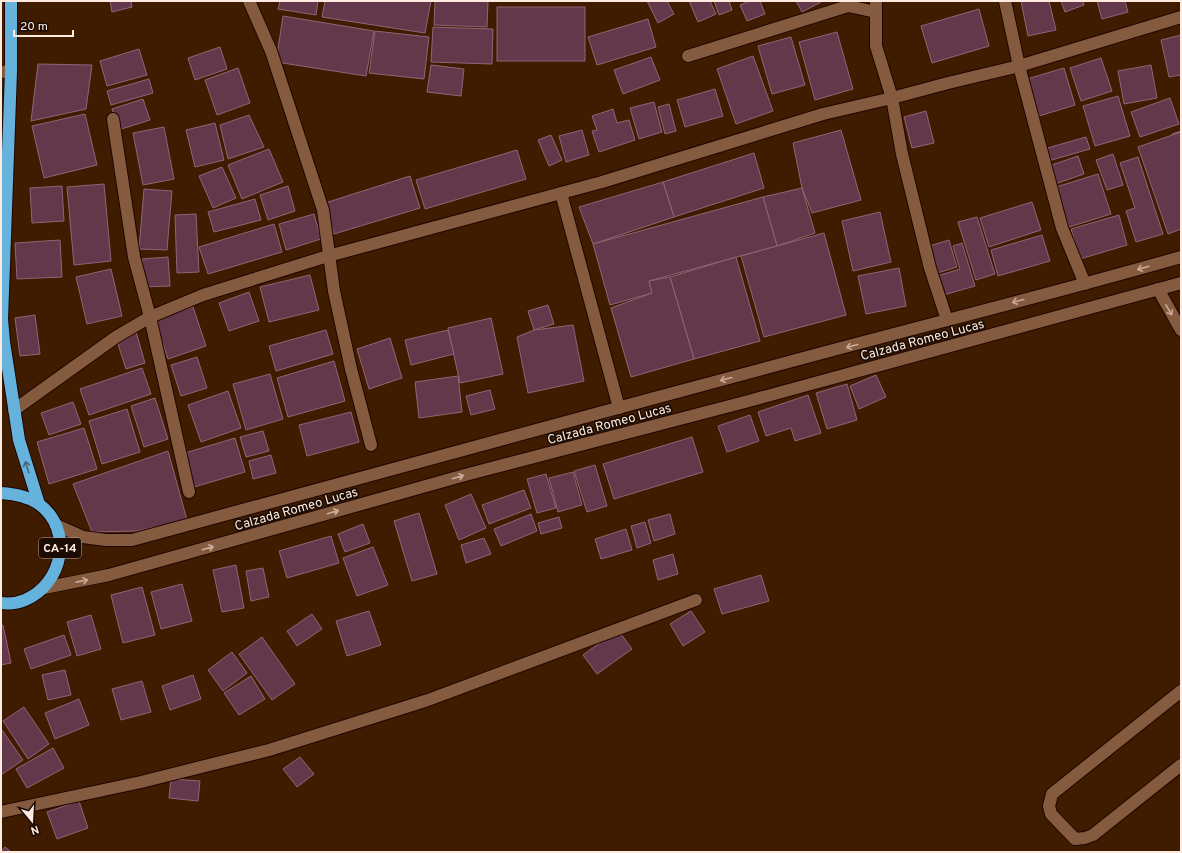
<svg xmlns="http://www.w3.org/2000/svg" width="1182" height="853" font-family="Overpass,sans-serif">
<rect width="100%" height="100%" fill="#3f1b00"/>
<g fill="#64384b" stroke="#936377">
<path d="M110 1H131L132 7 112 12Z"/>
<path d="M280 1H318L316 15 278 9Z"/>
<path d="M325 1H431L425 33 322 17Z"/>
<path d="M435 1H488L487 27 434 25Z"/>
<path d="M647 1H667L674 14 658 23Z"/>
<path d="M689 1H710L716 14 698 22Z"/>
<path d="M714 1H729L732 10 719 15Z"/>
<path d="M750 1H760L765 14 747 21 740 5Z"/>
<path d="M796 1H820L821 2 802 12Z"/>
<path d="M1021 1H1049L1056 30 1028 36Z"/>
<path d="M1061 1H1083L1084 5 1065 12Z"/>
<path d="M1097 1H1125L1128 12 1102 19Z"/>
<rect x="497" y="7" width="88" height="54"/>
<path d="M979 9 989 46 932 63 921 26Z"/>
<path d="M283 16 374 31 366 76 276 62Z"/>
<path d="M648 19 656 47 597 65 588 37Z"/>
<path d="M433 27 493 29 492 64 431 62Z"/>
<path d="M375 31 429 37 424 79 369 73Z"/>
<path d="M837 32 853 89 815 100 799 42Z"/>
<path d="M1181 35V75L1169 77 1161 40Z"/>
<path d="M791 37 805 85 772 94 758 46Z"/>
<path d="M220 47 227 69 195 80 188 58Z"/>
<path d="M139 49 147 75 107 86 100 61Z"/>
<path d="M753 56 773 111 736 124 717 69Z"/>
<path d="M651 57 660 80 623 94 614 70Z"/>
<path d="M1101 58 1112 91 1081 101 1070 68Z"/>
<path d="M38 64 92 65 86 109 31 121Z"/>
<path d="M431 65 464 69 461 96 427 92Z"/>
<path d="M1151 65 1157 98 1124 104 1118 71Z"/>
<path d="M238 68 250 103 217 115 205 80Z"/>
<path d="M1064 68 1075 105 1039 116 1027 79Z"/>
<path d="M149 79 153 93 111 105 107 91Z"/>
<path d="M715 89 723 116 685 127 677 100Z"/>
<path d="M1118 96 1130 136 1095 146 1083 106Z"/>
<path d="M1170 98 1179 124 1140 137 1131 112Z"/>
<path d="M143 99 150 120 118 130 112 109Z"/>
<path d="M654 102 662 132 639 139 630 108Z"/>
<path d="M669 104 676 131 665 134 658 107Z"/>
<path d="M613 109 617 123 629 120 635 140 599 152 592 131 597 130 592 116Z"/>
<path d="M926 111 934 143 912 148 904 117Z"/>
<path d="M85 114 97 165 44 178 32 126Z"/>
<path d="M249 115 264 147 228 159 220 125Z"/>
<path d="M215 123 224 160 195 167 186 130Z"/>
<path d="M164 127 174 179 143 185 133 133Z"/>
<path d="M582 130 589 155 566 162 559 136Z"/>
<path d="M841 130 861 200 812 213 802 188 793 143Z"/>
<path d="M1181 131V163L1172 134Z"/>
<path d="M1181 132V229L1168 234 1138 147Z"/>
<path d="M551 135 562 160 549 166 538 140Z"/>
<path d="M1086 137 1090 149 1048 161 1044 149Z"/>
<path d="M269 149 283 182 242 199 228 165Z"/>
<path d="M517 150 526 179 425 209 416 180Z"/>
<path d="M754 153 764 188 674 217 663 182Z"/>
<path d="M1113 154 1123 185 1107 190 1096 160Z"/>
<path d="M1078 156 1084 174 1052 185 1046 167Z"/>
<path d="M1138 157 1163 234 1136 242 1126 211 1135 208 1120 163Z"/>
<path d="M222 167 236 198 213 208 199 176Z"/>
<path d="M1098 174 1111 214 1066 228 1053 188Z"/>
<path d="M410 176 420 208 334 234 325 203Z"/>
<path d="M663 182 674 217 593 244 579 207Z"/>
<path d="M104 184 111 261 74 265 67 187Z"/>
<path d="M62 186 64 221 32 223 30 188Z"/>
<path d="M288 186 295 211 268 220 260 195Z"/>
<path d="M802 188 815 233 777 246 763 197Z"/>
<path d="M144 189 172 191 167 250 139 249Z"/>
<path d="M763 197 777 246 649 281 652 293 610 305 593 244Z"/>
<path d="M255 199 261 220 214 232 208 212Z"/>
<path d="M1032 202 1041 230 989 247 980 218Z"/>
<path d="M880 212 891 262 853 271 842 221Z"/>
<path d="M196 214 199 272 177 273 175 215Z"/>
<path d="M314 214 321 239 286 250 279 224Z"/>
<path d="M1119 215 1127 245 1080 259 1071 229Z"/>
<path d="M977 217 995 274 976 280 958 222Z"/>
<path d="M274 224 282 252 208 274 199 247Z"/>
<path d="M824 233 846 315 764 337 741 256Z"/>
<path d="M1042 235 1050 261 998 276 991 250Z"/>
<path d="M60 240 62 277 17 279 15 243Z"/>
<path d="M949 240 957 267 934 274 926 247Z"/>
<path d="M962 243 975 286 940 296 934 277 960 269 953 246Z"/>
<path d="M168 257 170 286 143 287 142 259Z"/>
<path d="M736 257 760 341 694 359 670 277Z"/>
<path d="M899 268 906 306 866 314 858 276Z"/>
<path d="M111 269 122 316 87 324 76 277Z"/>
<path d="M310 275 319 310 269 322 260 287Z"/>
<path d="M670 277 694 359 631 377 611 308 652 293 649 281Z"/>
<path d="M249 292 259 321 229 331 219 303Z"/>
<path d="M548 305 554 324 534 330 528 311Z"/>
<path d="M193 307 206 346 168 359 155 320Z"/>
<path d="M35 315 40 354 20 356 15 318Z"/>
<path d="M491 318 503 374 460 383 448 328Z"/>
<path d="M573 325 584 381 528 393 517 337 534 330Z"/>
<path d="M326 330 333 354 276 371 269 346Z"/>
<path d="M448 330 454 354 411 365 405 340Z"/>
<path d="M136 332 145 363 126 369 116 338Z"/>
<path d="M390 338 402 378 369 389 357 349Z"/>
<path d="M197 357 207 388 181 396 171 365Z"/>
<path d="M334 361 345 401 288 417 277 378Z"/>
<path d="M142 368 151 394 89 415 80 389Z"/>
<path d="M270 374 283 419 246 430 233 384Z"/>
<path d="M876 375 886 397 859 409 850 386Z"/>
<path d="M458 376 462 412 419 418 415 382Z"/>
<path d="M847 384 857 420 827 429 816 393Z"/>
<path d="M490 390 495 409 471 415 466 396Z"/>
<path d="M228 391 241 428 201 442 188 405Z"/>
<path d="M808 395 821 433 795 441 791 428 766 436 758 412Z"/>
<path d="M155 398 168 439 144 447 131 406Z"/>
<path d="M73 402 81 424 49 435 41 413Z"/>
<path d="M127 409 140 452 102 464 89 421Z"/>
<path d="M351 412 359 442 307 456 299 425Z"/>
<path d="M750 415 759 441 727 452 718 426Z"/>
<path d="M84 428 97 469 49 484 37 442Z"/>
<path d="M263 431 269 451 246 457 240 437Z"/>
<path d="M692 437 703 472 614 499 603 464Z"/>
<path d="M235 438 245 472 194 487 185 453Z"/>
<path d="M168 451 187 520 137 531 92 532 73 484Z"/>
<path d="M271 455 276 473 253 479 249 461Z"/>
<path d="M595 465 607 506 587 512 574 471Z"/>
<path d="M573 472 582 505 558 512 549 478Z"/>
<path d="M546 474 556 508 537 513 527 479Z"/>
<path d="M524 490 531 508 489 524 482 505Z"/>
<path d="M471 494 486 528 459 540 445 505Z"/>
<path d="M419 513 437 574 412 581 394 521Z"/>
<path d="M531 514 537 531 501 546 494 529Z"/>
<path d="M670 514 675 534 654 541 648 520Z"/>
<path d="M559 517 562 528 541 534 538 523Z"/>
<path d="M645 522 651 543 637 548 631 526Z"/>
<path d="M363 524 370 543 345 552 338 534Z"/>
<path d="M626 529 632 550 601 559 595 539Z"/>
<path d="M331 536 339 563 287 578 279 551Z"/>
<path d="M484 538 491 554 466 563 461 545Z"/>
<path d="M373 547 388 585 357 596 343 558Z"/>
<path d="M673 554 678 574 658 580 653 560Z"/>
<path d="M236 565 244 608 222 612 213 570Z"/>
<path d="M263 568 269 597 251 601 246 571Z"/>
<path d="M761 575 769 601 722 614 714 589Z"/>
<path d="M182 584 192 621 161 629 151 592Z"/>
<path d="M142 587 155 635 123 643 111 595Z"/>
<path d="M369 611 381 645 347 656 336 621Z"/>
<path d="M691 611 705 632 683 646 670 624Z"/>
<path d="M312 614 322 629 297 646 287 631Z"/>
<path d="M91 615 101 649 77 656 67 622Z"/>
<path d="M1 625H3L11 663 1 665Z"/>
<path d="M618 630 632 649 597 674 583 655Z"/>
<path d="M64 635 71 655 31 669 24 649Z"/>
<path d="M262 637 295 684 272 700 239 654Z"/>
<path d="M232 652 247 673 223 691 208 670Z"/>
<path d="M65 670 71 695 48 700 42 675Z"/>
<path d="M193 675 201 699 170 710 162 686Z"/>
<path d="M251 676 265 699 239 715 224 693Z"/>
<path d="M142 681 151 712 121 720 112 689Z"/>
<path d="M79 699 89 725 55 739 45 713Z"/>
<path d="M24 707 49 744 28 759 3 721Z"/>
<path d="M2 730 23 760 1 775V731Z"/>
<path d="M53 748 64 768 27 788 16 769Z"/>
<path d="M300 757 314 774 297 787 283 769Z"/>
<path d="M171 779 200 781 198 801 169 798Z"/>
<path d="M79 801 88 828 57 839 47 812Z"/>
<path d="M5 847 11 852H1Z"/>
</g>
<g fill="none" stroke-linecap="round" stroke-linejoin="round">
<defs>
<g id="minor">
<path d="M249 1 271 51 323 210 334 291 351 369 371 445"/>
<path d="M876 1V46L892 98 902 154 930 268 947 320"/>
<path d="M1005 1 1019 66 1062 228 1085 284"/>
<path d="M688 56 848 6 876 12"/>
<path d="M1 72 11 71"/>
<path d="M113 119 134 257 150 317 189 492"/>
<path d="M561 193 619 408"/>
<path d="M1158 289 1181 330"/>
<path d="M14 410 116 337 150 317 203 295 328 256 602 182 823 114 892 98 948 83 1019 66 1181 17"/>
<path d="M56 525 83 537 106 540H132C362 476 592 415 822 353 942 321 1062 291 1181 257"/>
<path d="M44 588 109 575 465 475 745 402 1181 283"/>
<path d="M1181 691 1052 794 1049 806 1051 814 1075 839 1085 838 1093 835 1181 765"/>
<path d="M1 812 141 782 269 750 428 700 696 600"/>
</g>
<g id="highway">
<path d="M11 1V71L2 319 4 342 19 440 39 504"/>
<path d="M1 493C15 494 28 496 39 504 74 530 63 584 25 600 18 603 9 604 1 603"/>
</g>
</defs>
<use href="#minor" stroke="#200600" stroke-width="14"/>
<use href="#highway" stroke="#200600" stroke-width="14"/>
<use href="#minor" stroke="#855b40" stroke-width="12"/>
<use href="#highway" stroke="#65b3dc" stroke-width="12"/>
</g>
<defs><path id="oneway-shaft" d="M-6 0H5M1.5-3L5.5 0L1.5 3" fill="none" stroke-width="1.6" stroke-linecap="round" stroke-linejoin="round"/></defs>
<g stroke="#c8aa97">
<use href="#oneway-shaft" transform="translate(1143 268) rotate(164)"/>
<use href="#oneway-shaft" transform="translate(1018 301) rotate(165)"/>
<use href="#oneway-shaft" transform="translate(1169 310) rotate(60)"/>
<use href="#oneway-shaft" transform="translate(852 346) rotate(165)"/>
<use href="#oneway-shaft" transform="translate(726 379) rotate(165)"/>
<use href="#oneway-shaft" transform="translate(458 477) rotate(-16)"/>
<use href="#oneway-shaft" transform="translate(333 512) rotate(-16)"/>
<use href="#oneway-shaft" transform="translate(208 548) rotate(-16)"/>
<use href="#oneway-shaft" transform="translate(82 581) rotate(-11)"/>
</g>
<use stroke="#43677a" href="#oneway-shaft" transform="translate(27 467) rotate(-107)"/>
<g text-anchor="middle" stroke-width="3.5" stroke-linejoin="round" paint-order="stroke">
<rect fill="#1a0b03" stroke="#baa79d" stroke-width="1" x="39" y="538" width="42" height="20" rx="3"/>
<g font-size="12" font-weight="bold" fill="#feeadf">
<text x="60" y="552">CA-14</text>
</g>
<g font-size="13" fill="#feeadf" stroke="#1a0b03">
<text transform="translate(922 339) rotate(-15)" y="5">Calzada Romeo Lucas</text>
<text transform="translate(609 423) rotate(-15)" y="5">Calzada Romeo Lucas</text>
<text transform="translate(296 508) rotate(-16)" y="5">Calzada Romeo Lucas</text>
</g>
</g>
<rect width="1182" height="853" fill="none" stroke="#feeadf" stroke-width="4"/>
<g transform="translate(32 821) rotate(162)" stroke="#1a0b03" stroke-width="3" paint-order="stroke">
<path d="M0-3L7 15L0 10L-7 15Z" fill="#feeadf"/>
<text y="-6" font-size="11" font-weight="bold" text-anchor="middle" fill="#feeadf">N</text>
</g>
<path d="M14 30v6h59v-6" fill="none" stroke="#feeadf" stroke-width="2"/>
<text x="20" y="30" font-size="12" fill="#feeadf" stroke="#1a0b03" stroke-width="3" paint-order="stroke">20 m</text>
</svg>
